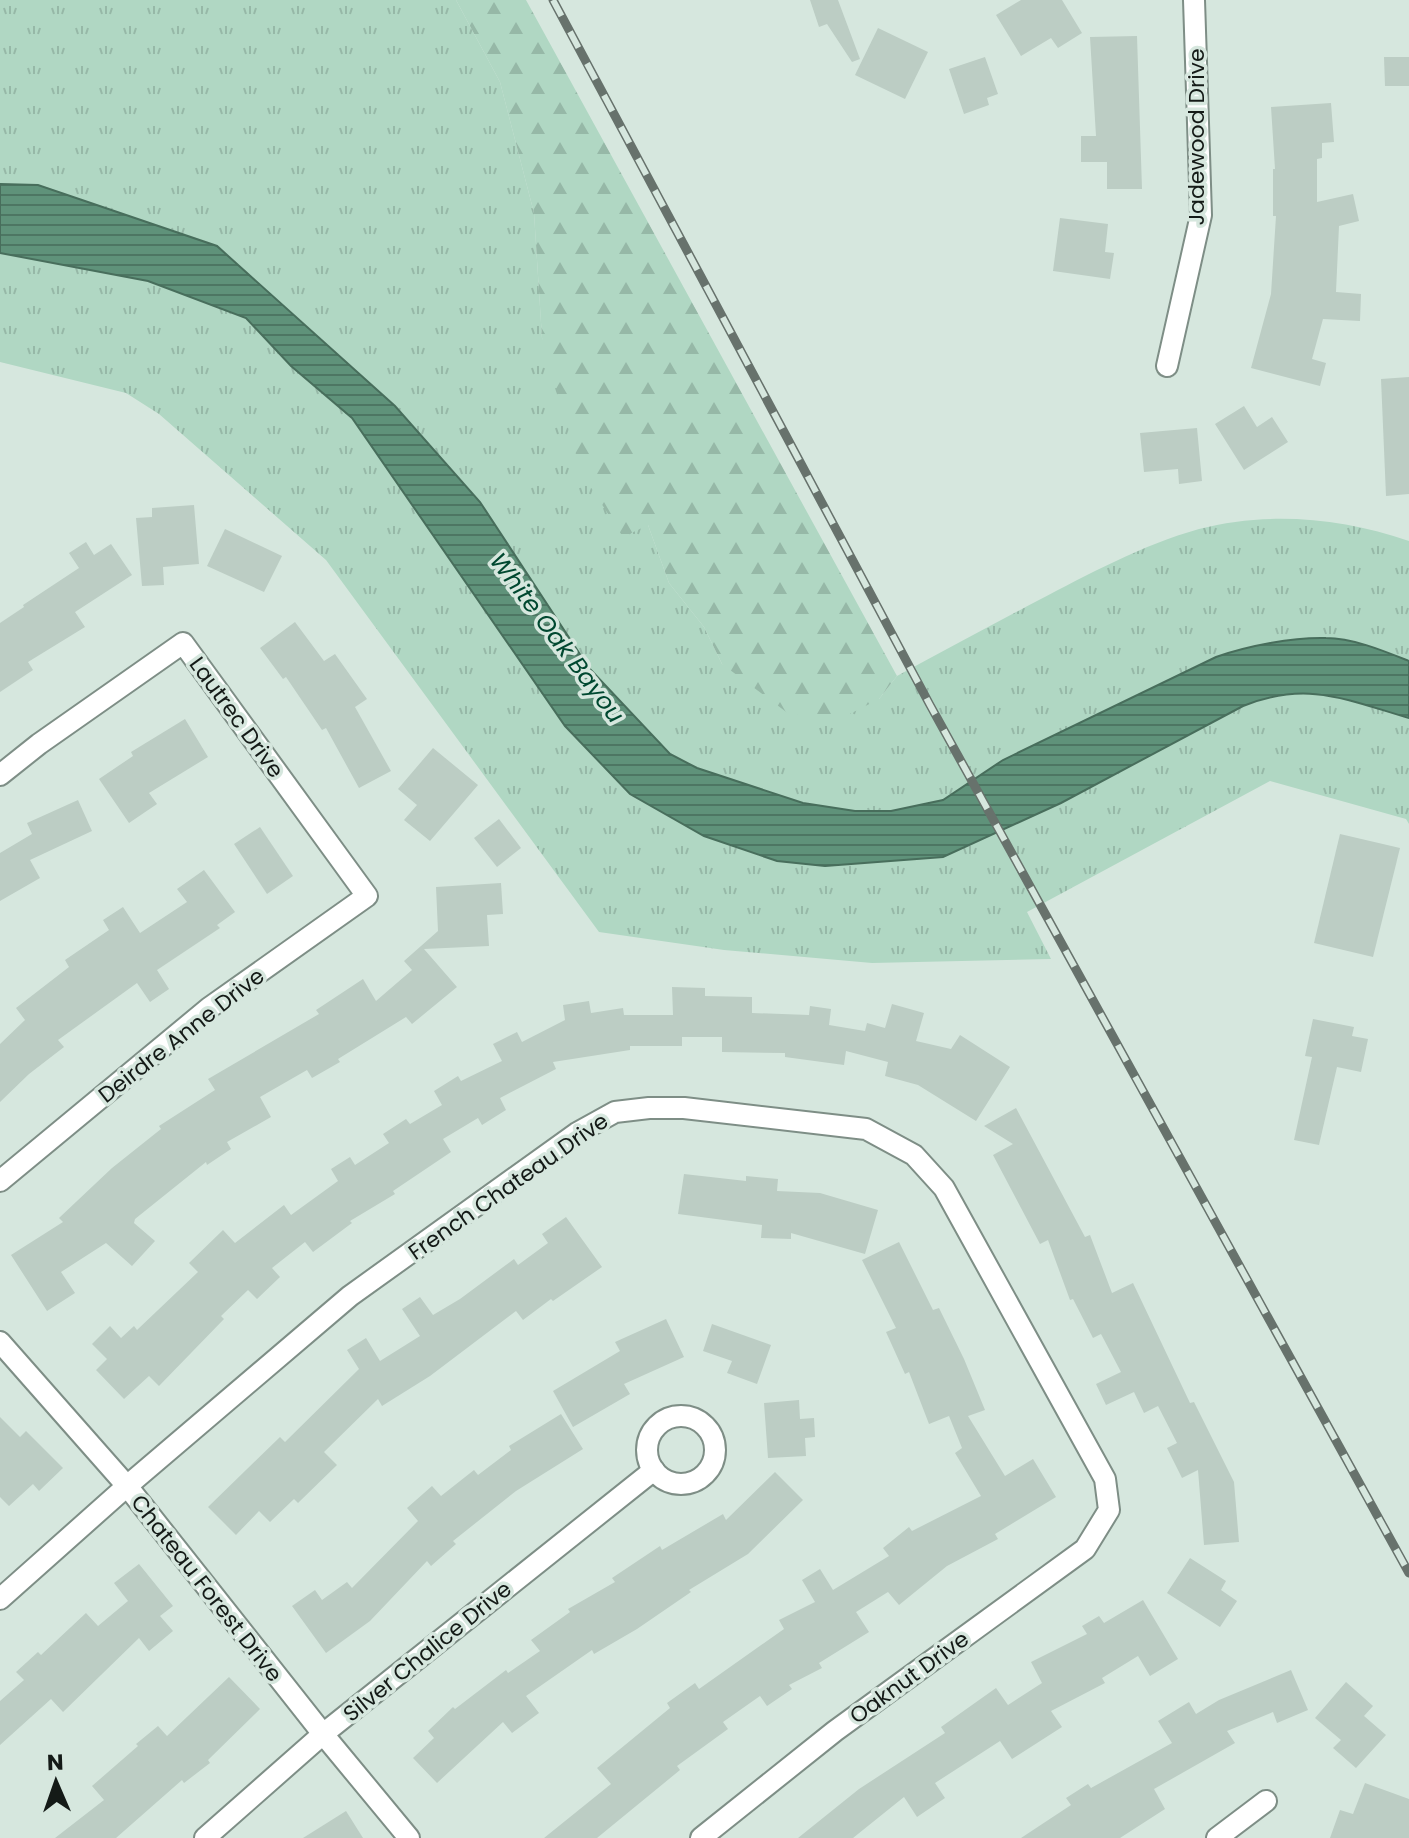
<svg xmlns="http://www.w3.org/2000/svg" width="1409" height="1838" font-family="Poppins,sans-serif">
<defs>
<pattern id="grass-tufts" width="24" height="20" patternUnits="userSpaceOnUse" patternTransform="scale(2)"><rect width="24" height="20" fill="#b0d7c3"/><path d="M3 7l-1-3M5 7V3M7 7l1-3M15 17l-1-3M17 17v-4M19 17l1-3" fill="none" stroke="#96b8a7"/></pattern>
<pattern id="forest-firs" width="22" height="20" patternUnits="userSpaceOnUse" patternTransform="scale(2)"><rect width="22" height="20" fill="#b0d7c3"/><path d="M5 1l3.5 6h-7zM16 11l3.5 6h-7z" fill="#96b8a7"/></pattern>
<pattern id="water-rules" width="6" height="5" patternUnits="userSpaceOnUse" patternTransform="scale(2)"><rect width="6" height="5" fill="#5f927a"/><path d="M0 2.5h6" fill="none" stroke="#4d7663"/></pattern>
</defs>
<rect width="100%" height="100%" fill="#d6e7de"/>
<path fill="url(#grass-tufts)" d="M0 0H456L500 82 534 213 542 338 648 525 669 583 704 627 722 664 879 699 897 676C943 651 990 626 1037 601 1089 574 1142 545 1199 529 1268 511 1342 518 1409 541V824L1406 819 1270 781 1027 912 1051 959 872 963 724 950 599 932 326 560 159 414 126 393 0 362Z"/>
<path fill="url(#forest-firs)" d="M456 0H526L897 676 879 699 840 719 789 714 722 664 704 627 669 583 648 525 623 537 581 472 542 338 534 213 500 82Z"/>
<path fill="url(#water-rules)" stroke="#486e5c" stroke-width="2" d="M0 184 38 185 217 246 395 406 480 502 589 668 670 754 697 768 803 803 855 811H891L943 800 1003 760 1216 657C1247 646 1293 637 1326 638 1353 638 1384 651 1409 661V718C1347 700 1307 680 1243 706L1061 803 943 857 825 866 777 861 704 836 630 794 565 726 352 418 291 366 246 318 148 281 0 253Z"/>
<g fill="#bccdc4">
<path d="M810 0H838L860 59 852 62 827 24 819 27Z"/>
<path d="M1021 0H1062L1082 33 1058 48 1051 38 1021 56 996 15Z"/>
<path d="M878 28 928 52 905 99 855 75Z"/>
<path d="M1137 36 1142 189H1107V162H1081V136H1096L1090 37Z"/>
<path d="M985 57 998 94 987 98 989 105 964 114 949 69Z"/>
<path d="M1384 57H1409V86H1385Z"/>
<path d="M1331 103 1334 142 1322 143V158L1317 159V202L1353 194 1359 221 1339 226 1336 292 1361 294 1360 321 1323 319 1312 359 1326 363 1320 386 1251 368 1271 294 1276 216H1273V169H1275L1271 107Z"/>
<path d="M1060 218 1108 224 1105 252 1114 253 1110 279 1053 271Z"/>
<path d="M1409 377V494L1386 496 1381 379Z"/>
<path d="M1244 406 1257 427 1272 417 1288 442 1244 470 1215 424Z"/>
<path d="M1197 428 1202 481 1179 484 1178 469 1144 472 1140 433Z"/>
<path d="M194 505 199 564 163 567 164 585 142 586 136 518 152 517V508Z"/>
<path d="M225 529 282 556 264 592 207 566Z"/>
<path d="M86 542 94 555 111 544 132 575 75 612 85 627 28 662 33 670 0 692V623L24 607 23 605 79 568 69 553Z"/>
<path d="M295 622 324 661 335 654 367 699 355 707 391 771 359 788 326 728 322 730 286 677 283 679 260 648Z"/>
<path d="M185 719 208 757 149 793 157 804 129 823 99 779 133 756 131 752Z"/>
<path d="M433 748 478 785 430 841 404 820 417 805 398 789Z"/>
<path d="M78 800 92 831 30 860 40 878 0 901V853L32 834 27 823Z"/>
<path d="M499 819 521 848 497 867 474 838Z"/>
<path d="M260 827 293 876 267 894 234 844Z"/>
<path d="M1340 834 1400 848 1373 957 1314 943Z"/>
<path d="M204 870 235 912 217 925 220 928 157 970 169 989 150 1002 137 983 58 1040 64 1047 29 1074 0 1102V1044L25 1020 16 1008 69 967 65 960 109 930 103 920 123 907 140 933 187 902 177 889Z"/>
<path d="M501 883 503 914 487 915 489 946 424 949 457 987 412 1024 406 1017 338 1059 340 1062 312 1078 307 1070 260 1097 271 1117 227 1142 231 1149 207 1165 206 1162 135 1219 134 1223 155 1241 132 1266 106 1243 61 1272 75 1293 47 1311 11 1255 63 1222 59 1218 112 1168 161 1129 159 1126 215 1090 208 1079 319 1014 316 1010 363 979 376 1001 412 970 404 961 438 931 436 887Z"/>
<path d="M672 987 705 988V996L752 997V1013L809 1015 810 1006 831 1009 829 1025 865 1031 867 1023 885 1028 892 1004 924 1013 916 1041 951 1049 960 1035 1010 1067 976 1121 918 1085 885 1076 888 1062 846 1051 844 1065 785 1057V1053L722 1052V1037H682V1046H630V1050L553 1062 556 1069 500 1098 506 1110 482 1125 478 1118 443 1139 451 1152 393 1191 395 1194 350 1221 352 1223 313 1252 305 1242 272 1268 280 1277 257 1299 248 1290 221 1316 224 1319 159 1386 149 1376 124 1399 96 1370 107 1359 92 1344 110 1326 121 1338 134 1326 137 1330 198 1272 189 1263 223 1230 235 1243 284 1205 291 1215 338 1181 331 1169 350 1157 355 1165 389 1143 383 1134 406 1119 410 1124 442 1105 434 1091 458 1076 461 1081 502 1061 493 1044 517 1032 522 1042 565 1020 563 1005 589 1001 591 1013 623 1008 624 1015H673Z"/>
<path d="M1313 1019 1354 1027 1352 1036 1368 1039 1361 1072 1337 1067 1319 1145 1294 1140 1312 1057 1305 1056Z"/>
<path d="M1016 1108 1085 1237 1090 1235 1112 1293 1133 1283 1190 1403 1194 1402 1234 1482 1239 1542 1204 1545 1198 1470 1182 1478 1167 1448 1177 1443 1158 1406 1144 1413 1134 1392 1106 1405 1096 1384 1121 1372 1101 1334 1093 1338 1073 1299 1070 1300 1048 1240 1040 1244 993 1155 1013 1144 984 1126Z"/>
<path d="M684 1174 746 1181V1176L778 1179 777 1191 820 1193 878 1210 865 1254 791 1233V1239L761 1238 762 1225 678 1214Z"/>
<path d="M566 1217 602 1267 553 1301 551 1299 523 1320 516 1311 430 1376 382 1406 378 1399 324 1452 337 1465 298 1503 294 1499 270 1522 259 1511 236 1535 208 1507 280 1437 285 1442 359 1369 347 1350 366 1338 380 1361 420 1336 402 1309 420 1297 433 1315 460 1299 514 1259 518 1265 548 1243 542 1234Z"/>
<path d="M899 1242 933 1310 939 1308 964 1359 985 1410 968 1416 1005 1476 1033 1459 1056 1497 995 1534 998 1539 947 1566 899 1605 888 1592 856 1612 869 1632 819 1663 822 1668 789 1685 792 1689 767 1706 760 1696 723 1722 728 1729 677 1766 680 1770 597 1838H544L611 1784 597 1768 670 1708 667 1703 695 1683 699 1689 784 1629 779 1620 815 1602 802 1580 820 1569 833 1590 889 1556 883 1548 909 1527 912 1531 981 1496 955 1453 962 1448 949 1416 929 1424 909 1372 905 1374 886 1332 896 1328 862 1260Z"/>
<path d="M666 1319 684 1357 624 1384 630 1394 573 1427 553 1391 620 1351 615 1342Z"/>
<path d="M712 1324 771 1345 757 1384 727 1373 732 1361 703 1351Z"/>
<path d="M799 1400 800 1419 814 1418 815 1437 805 1438 806 1456 768 1458 764 1403Z"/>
<path d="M561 1414 583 1449 516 1491 453 1541 456 1544 431 1566 427 1561 370 1621 326 1653 292 1606 315 1590 322 1600 347 1582 352 1588 418 1521 407 1508 432 1486 441 1496 474 1470 478 1475 511 1450 509 1446Z"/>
<path d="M0 1417 20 1437 26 1431 63 1468 39 1491 33 1484 9 1506 0 1497Z"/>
<path d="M775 1472 803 1500 748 1554 689 1590 691 1592 637 1629 594 1654 592 1650 526 1696 539 1713 512 1733 503 1722 437 1783 413 1758 434 1738 428 1731 453 1707 455 1709 506 1670 508 1673 540 1651 531 1640 570 1612 568 1609 615 1582 612 1578 660 1546 662 1550 723 1514 726 1520Z"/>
<path d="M1190 1558 1226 1581 1221 1590 1237 1601 1220 1627 1167 1593Z"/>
<path d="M139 1564 173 1606 160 1616 173 1631 149 1651 139 1638 63 1712 51 1699 0 1745V1701L24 1680 16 1672 38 1652 41 1655 86 1613 98 1626 128 1601 114 1583Z"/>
<path d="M1143 1600 1178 1659 1150 1676 1138 1656 1102 1678 1105 1683 1051 1711 1062 1727 1012 1759 1000 1741 935 1783 945 1798 917 1817 904 1797 853 1838H798L859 1789 945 1733 941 1727 996 1688 1008 1705 1042 1683 1031 1662 1087 1634 1082 1626 1099 1616 1104 1623Z"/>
<path d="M1291 1670 1308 1710 1277 1723 1273 1712 1227 1731 1235 1743 1154 1789 1165 1809 1120 1838H1021L1071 1805 1066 1798 1088 1784 1091 1788 1172 1743 1158 1721 1189 1702 1196 1714 1219 1700Z"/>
<path d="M229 1677 260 1709 208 1760 210 1763 184 1783 182 1780 116 1838H55L104 1800 92 1786 138 1746 136 1744 158 1726 167 1736Z"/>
<path d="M1346 1682 1373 1706 1364 1716 1386 1735 1356 1768 1333 1748 1341 1740 1315 1718Z"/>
<path d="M1365 1783 1409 1799V1838H1330L1340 1810 1353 1814Z"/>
<path d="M346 1811 363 1838H303Z"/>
</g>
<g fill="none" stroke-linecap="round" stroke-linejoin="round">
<defs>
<g id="minor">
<path d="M1167 366 1201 215 1194 0"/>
<path d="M0 775 39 744 183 643 367 896 209 1008 0 1181"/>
<path d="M0 1342 127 1486 323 1734 409 1838"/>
<circle cx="681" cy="1450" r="34"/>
<path d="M0 1599 127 1486 350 1296 577 1133 615 1112 649 1108H684L866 1129 914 1155 944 1188 1105 1479 1109 1510 1085 1549 835 1731 701 1838"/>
<path d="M205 1838 323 1734 654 1470"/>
<path d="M1217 1838 1266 1801"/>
</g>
</defs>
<use href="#minor" stroke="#7e8e86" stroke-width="24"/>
<use href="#minor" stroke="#fff" stroke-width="20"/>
<defs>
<path id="rail" d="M553 0 930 705 1409 1573"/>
</defs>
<use href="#rail" stroke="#67726c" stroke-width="9"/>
<use href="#rail" stroke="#d6e7de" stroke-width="6" stroke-dasharray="18" stroke-linecap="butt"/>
</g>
<g text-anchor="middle" stroke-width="7" stroke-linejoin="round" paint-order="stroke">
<g font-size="22" fill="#141a17" stroke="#d6e7de">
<text transform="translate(1196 137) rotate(-90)" y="8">Jadewood Drive</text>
<text transform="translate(237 717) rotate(54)" y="8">Lautrec Drive</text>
<text transform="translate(181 1035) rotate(-38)" y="8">Deirdre Anne Drive</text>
<text transform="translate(508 1186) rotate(-35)" y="8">French Chateau Drive</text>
<text transform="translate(207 1588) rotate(52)" y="8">Chateau Forest Drive</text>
<text transform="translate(427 1651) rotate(-39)" y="8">Silver Chalice Drive</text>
<text transform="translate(909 1677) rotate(-36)" y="8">Oaknut Drive</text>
</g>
<g font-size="24" font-style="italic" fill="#004830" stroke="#d6e7de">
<text transform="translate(557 638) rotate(53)" y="8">White Oak Bayou</text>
</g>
</g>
<g transform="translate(56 1782) rotate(358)" stroke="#d6e7de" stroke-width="6" paint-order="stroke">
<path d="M0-6L14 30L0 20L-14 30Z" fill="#141a17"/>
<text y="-12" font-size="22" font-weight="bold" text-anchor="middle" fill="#141a17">N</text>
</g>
</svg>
